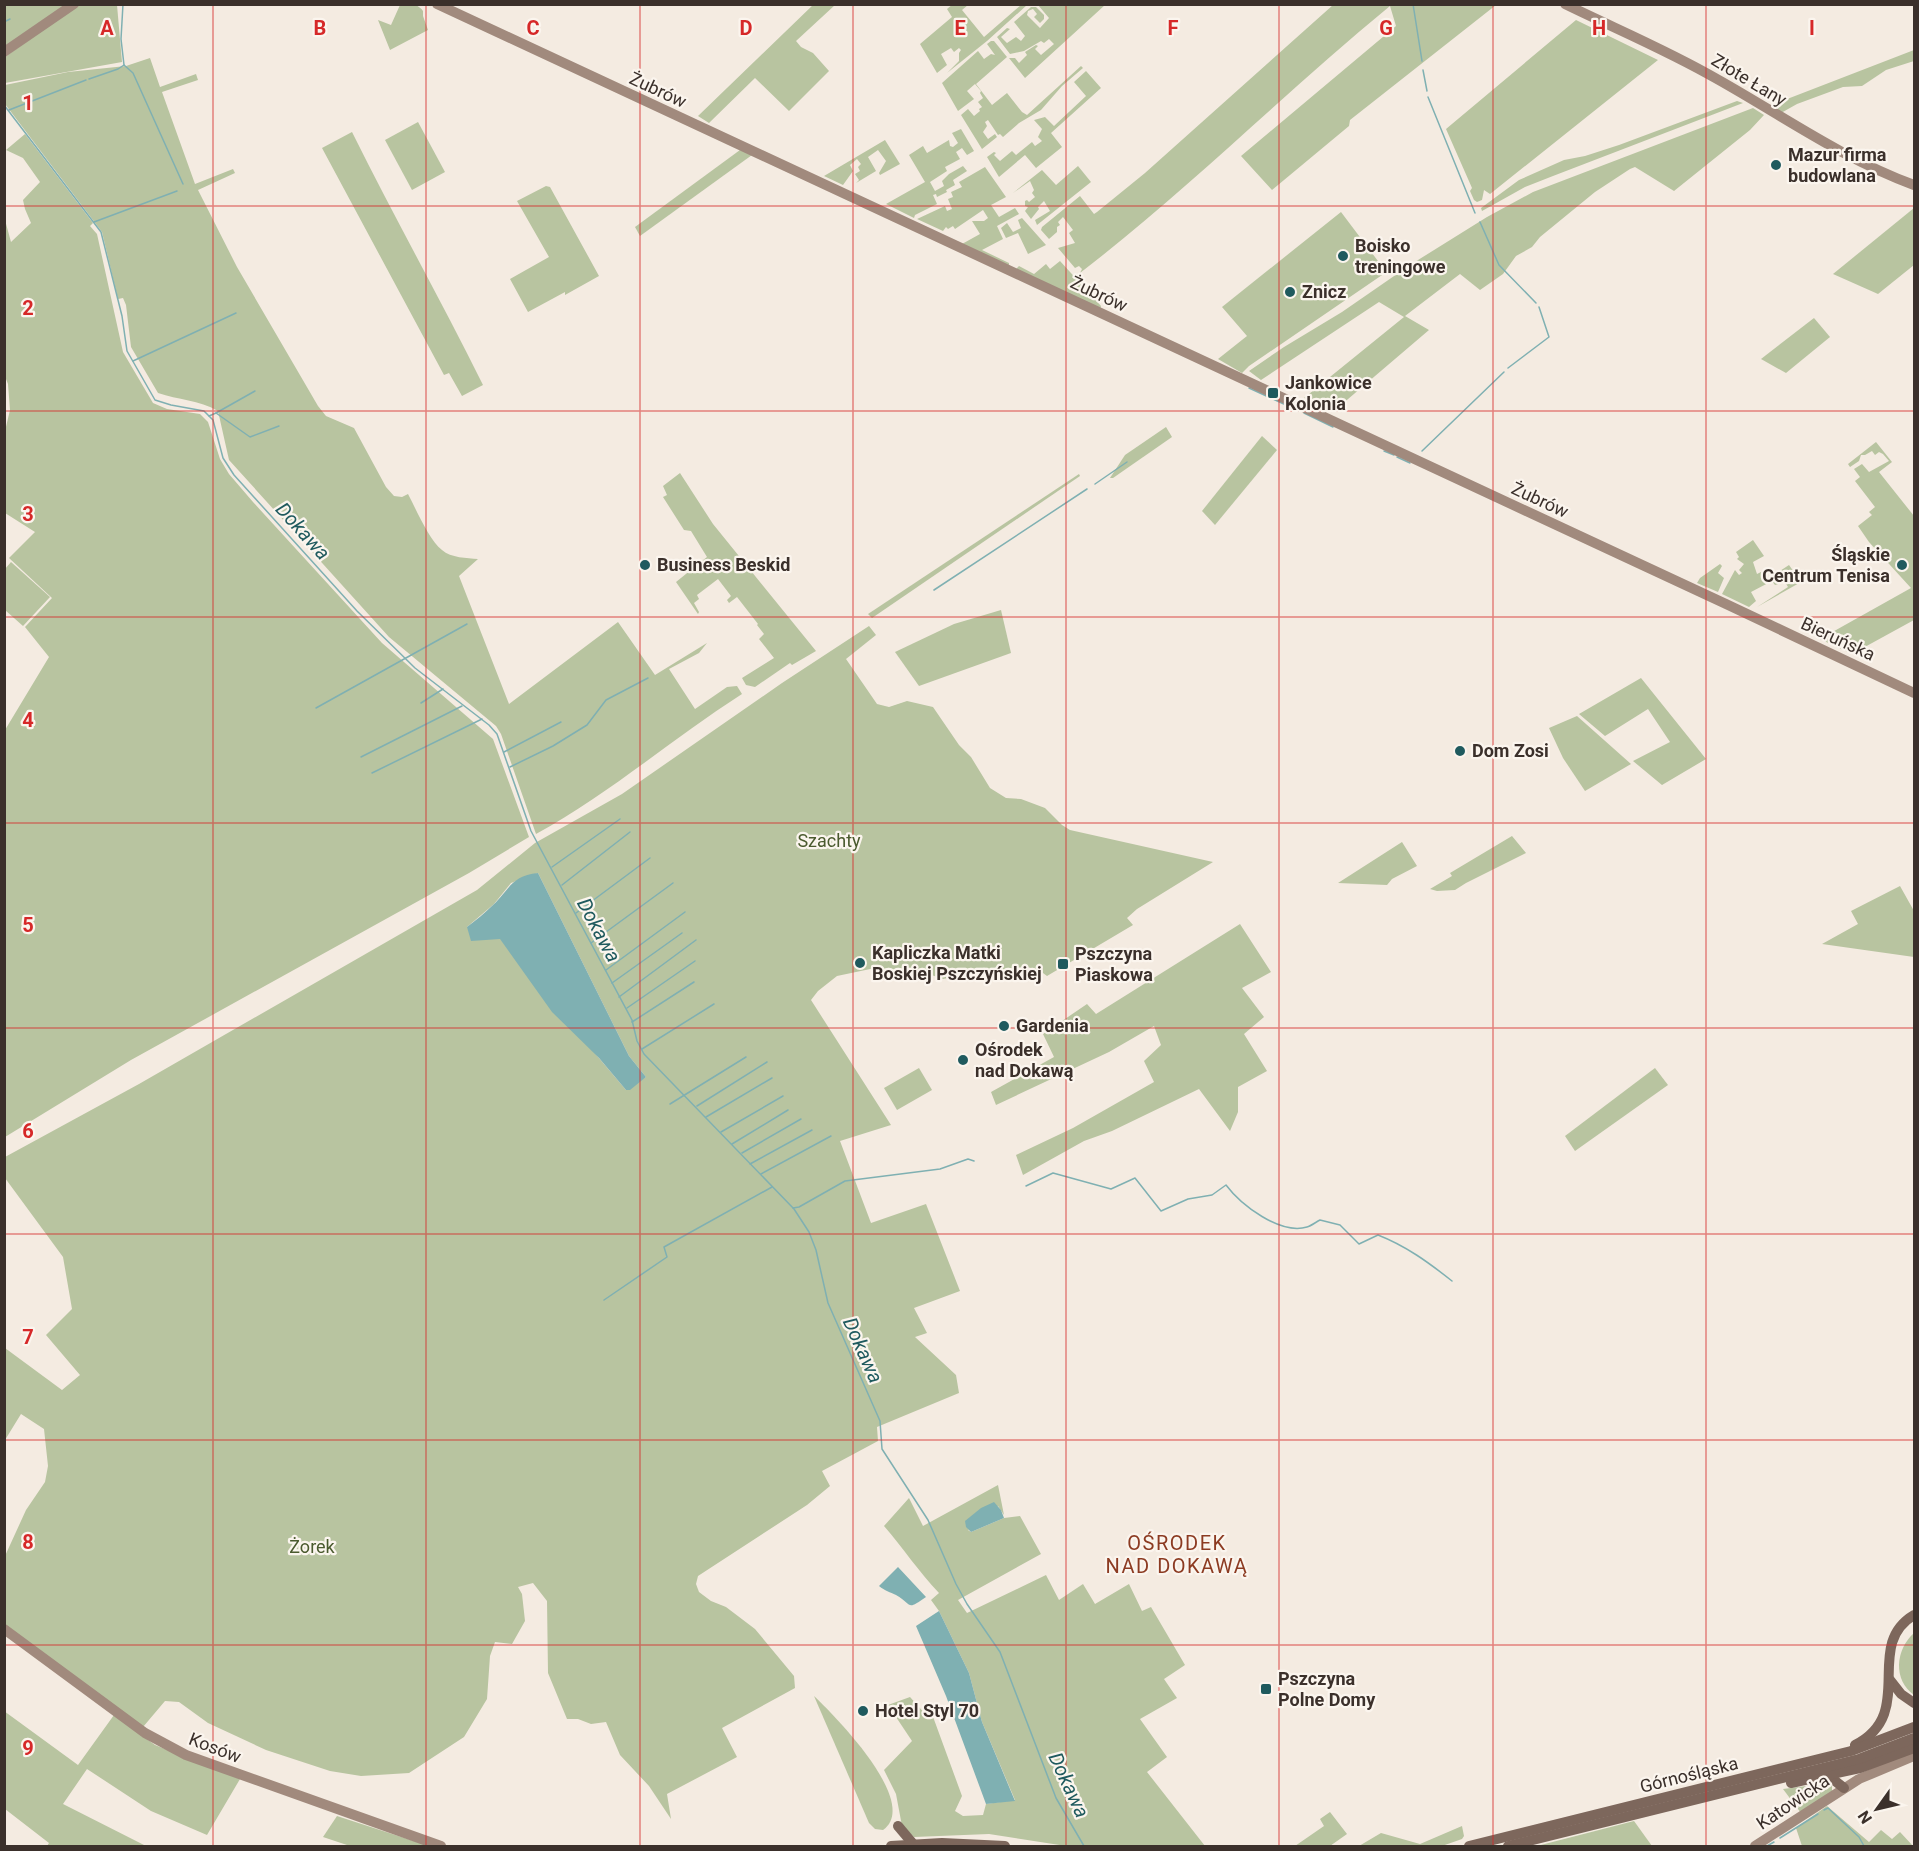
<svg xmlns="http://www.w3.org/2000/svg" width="1919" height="1851" font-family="Roboto,sans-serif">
<rect width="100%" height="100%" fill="#f4ebe1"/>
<g fill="#b8c4a0" fill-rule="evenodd">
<path d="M814 4 835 5 796 41 801 47 813 53 829 71 789 111 755 78 709 123 698 116Z"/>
<path d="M953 4 968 5 962 10 984 37 1021 5H1027L987 41 947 73 959 61V53L961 50 959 48 954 52 951 48 941 54 947 65 937 73 920 44 952 17 947 9Z"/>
<path d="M5 5H65L5 46Z"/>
<path d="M78 5H117L122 62 5 83V57Z"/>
<path d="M400 5C410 4 417 3 423 11V16L428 30 390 50 378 20 391 25Z"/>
<path d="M1038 5H1105L1025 78 1009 58H1015L1019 63 1027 55 1025 52 1036 45 1038 46 1035 49 1041 55 1054 44 1049 39 1044 43 1041 41 1024 51 1010 54 997 37 1007 28 1010 29 1001 37 1007 43 1016 37 1021 41 1025 36 1014 22 1031 7H1036L1044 15V19L1040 23 1034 17 1037 14 1033 9 1028 11 1027 15 1040 28 1049 18Z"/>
<path d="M1333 5H1496L1350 120 1349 126 1272 190 1241 156 1396 26 1390 6C1284 93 1188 190 1080 273L1082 269 1079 266 1075 268 1058 248 1075 243 1069 233 1073 230 1063 217 1058 222 1060 225 1057 227V232L1049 239 1041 230 1042 227 1080 196 1094 214 1097 212 1145 173Z"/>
<path d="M1576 20 1658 60 1490 194 1484 190 1482 200 1477 202 1474 200 1470 191 1472 188 1446 129Z"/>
<path d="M991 41H994L1007 57 976 84 992 105 1007 93 1022 112 1027 115 1081 66 1083 68 1062 86 1041 110 1019 123 1003 137 1000 134 998 135 988 120 985 122 987 126 983 132 988 139 995 134 997 137 982 149 961 115 968 109 974 116 980 111 979 109 982 107 978 102 983 98 980 93 981 91 975 84 967 91 974 99 958 111 942 83 978 51 984 59 991 54 995 55 987 44Z"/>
<path d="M1914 50V61L1886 70 1862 86 1843 87 1797 104 1781 113 1776 109 1781 106 1782 101Z"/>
<path d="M150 58 160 87 196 74 198 80 162 92 195 184 233 169 235 173 198 190 237 267 318 406 326 416 354 428 386 487 394 496 402 497 408 494C416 509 429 540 442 550 451 558 467 558 478 559L459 576 509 704 618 622 655 675 707 643 699 653 669 669 695 709 727 687 737 686 742 694C672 739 609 794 536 834L501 734 496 726 389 637 229 460 218 411C199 400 178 400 158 393L131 347 126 305 123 298 118 299 102 232 5 104V85L68 72 126 66Z"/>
<path d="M1086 71 1101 88 1051 133 1062 147 1036 168 1025 155 999 177 987 157 994 152 996 153 994 155 1000 161 1012 151 1016 155 1032 142 1035 146 1042 141 1038 137 1042 129 1034 120 1045 117 1054 126 1086 96 1074 82Z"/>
<path d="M1737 101 1743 103 1553 176 1525 187 1482 211 1481 208 1519 180 1564 160 1585 156 1619 145Z"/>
<path d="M1753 108 1764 115 1750 130 1674 191 1635 167 1630 169 1595 192 1540 237 1532 247 1516 256 1503 274 1480 290 1460 274 1405 316 1429 330 1334 411 1304 398 1404 317 1379 302 1261 380 1249 371 1284 347 1342 312 1410 265 1487 217 1533 192Z"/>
<path d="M418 122 445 172 412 190 385 140Z"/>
<path d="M961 129 974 151 967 155 962 148 956 152 960 159 945 167 947 171 930 182 935 191 944 186 942 181 949 174 963 166 967 171 953 180 955 185 946 190 947 192 937 197 936 194 933 195 937 204 915 215 914 218 886 204 925 182 909 155 923 146 927 153 949 140 950 146 953 147 958 143 952 133Z"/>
<path d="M352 132C394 217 442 302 483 385L462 396 449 373 444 375 322 148Z"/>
<path d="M25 134 93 223 90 226 97 234 123 352 153 403 167 409 200 414 208 422 220 459 229 474 253 502 382 643 493 739 529 837 469 873 131 1060 5 1137V730L49 657 25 627 52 598 9 558 35 532 5 513V431L10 410 8 384 4 374 5 220 11 242 31 223 25 209 23 200 40 182 23 158 6 150Z"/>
<path d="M885 140 900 164 880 175 879 173 886 161 878 150 868 157 876 171 856 183 859 180 855 174 860 171 858 167 861 164 857 159 850 165 853 171 843 185 824 176Z"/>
<path d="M740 150 752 155 640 236 635 227Z"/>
<path d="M1078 166 1091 182 1037 225 1035 220 1050 211 1044 201 1038 207 1039 209 1031 219 1025 211 1028 207 1025 206V201L1027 200 1029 202 1035 197 1032 193 1034 190 1030 181 1013 193 1042 170 1056 185Z"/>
<path d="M985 167 1006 197 991 205 999 217 1015 208 1019 214 997 226 1003 239 982 250 1009 263V267L962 244 980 234 972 221H984L988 218 983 210 955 229 953 226 948 229 946 227 943 231 917 219 945 206 947 211 952 209 948 199 953 197 951 192 962 187 959 182Z"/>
<path d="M546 186 550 187 599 276 565 295V292L528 312 510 279 549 257 517 201Z"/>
<path d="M1914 208V265L1878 294 1833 274Z"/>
<path d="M1341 212 1384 269 1385 273 1249 366 1242 373 1218 359 1247 336 1222 307Z"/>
<path d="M1022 218 1046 245 1028 254 1018 233 1006 238 1001 228 1007 223 1013 232 1021 228 1018 220Z"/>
<path d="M1060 261 1101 306 1100 310 1015 270 1019 266 1034 274 1046 264 1050 269Z"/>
<path d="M1814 318 1830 337 1786 373 1761 359Z"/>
<path d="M1166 427 1172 437 1113 478H1110L1125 455Z"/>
<path d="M1262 436 1277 450 1215 525 1202 511Z"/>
<path d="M1876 442 1892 462 1879 472 1914 516V620L1852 654 1820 639 1911 588 1869 542 1858 526 1872 515 1869 512 1875 507 1855 481 1860 477 1854 469 1862 464 1869 472 1889 461 1883 454 1879 452 1875 455 1872 451 1865 455H1861L1859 461 1850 467 1848 464Z"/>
<path d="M680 473 713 524 816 651 792 665 790 663 755 687 746 685 742 678 774 658 759 639 764 634 757 625 758 624 737 597 729 603 727 600 731 596 718 579 697 595 699 599 694 603 699 612 698 614 676 582 707 557 691 531 684 530 663 497 667 495 663 486Z"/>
<path d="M1079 474 1080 476 872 618 868 614Z"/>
<path d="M1753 540 1764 556 1753 562 1757 574 1763 571 1768 579 1789 565 1801 582 1757 607 1788 587 1785 582 1775 585 1772 581 1751 592 1756 601 1749 607 1722 594 1735 570 1739 575 1742 573 1739 570 1744 564 1737 559 1739 557 1736 552Z"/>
<path d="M11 562 50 597 23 626 5 610V569Z"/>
<path d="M1720 564 1722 566 1718 573 1724 578 1718 592 1697 583 1700 578Z"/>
<path d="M1001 610 1011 653 919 686 895 652 954 624Z"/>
<path d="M869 626 876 635 846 659 877 704 889 707 907 701 933 707 959 745 971 757 990 788 1006 798 1021 799 1045 808 1062 825 1070 830 1213 862 1137 909 1127 918 1133 925 1047 976 1039 970 1027 967 978 972 943 979 920 971 875 968 837 976 818 991 811 1000 891 1125 840 1141 871 1223 926 1204 960 1291 914 1308 927 1333 915 1337 956 1375 959 1393 877 1427 878 1441 822 1471 830 1486 807 1505 698 1576 696 1584 699 1592 711 1601 726 1607 755 1629 794 1676 795 1688 722 1728 737 1757 667 1794 671 1819 649 1786 620 1755 606 1722 591 1724 578 1719H567L548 1673 547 1601 533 1583 518 1587 522 1594 525 1621 512 1644 495 1642 490 1656 487 1699 464 1737 409 1773 361 1776 330 1771 266 1750 208 1723 179 1702 165 1701 143 1727 5 1625V1556L26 1510 45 1482 48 1466 44 1429 21 1414 5 1440V1348L62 1390 80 1375 46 1335 72 1309 63 1257 5 1178V1157L139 1084 477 890 535 843 622 794 782 683ZM538 873 629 1056 646 1077 626 1090 520 965 500 938 467 927 494 904 511 883Z"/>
<path d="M1641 678 1706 759 1662 785 1633 761 1670 742 1648 709 1605 736 1579 714Z"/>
<path d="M1577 716 1631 764 1585 791 1563 758 1549 728Z"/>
<path d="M1512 836 1526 853 1466 883 1455 890 1437 891 1430 889 1452 876 1450 873Z"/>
<path d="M1402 842 1417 866 1392 879 1387 885 1338 883Z"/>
<path d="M1900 886 1914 911V957L1822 944 1858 924 1851 911Z"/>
<path d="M1240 924 1271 972 1242 988 1264 1017 1244 1034 1267 1071 1238 1087V1112L1230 1131 1199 1089 1112 1131 1084 1141 1023 1175 1016 1155 1073 1128 1154 1082 1144 1061 1161 1045 1154 1026 1109 1052 996 1105 991 1092 1054 1057 1043 1034 1087 1004 1096 1014Z"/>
<path d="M919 1068 932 1090 897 1110 884 1088Z"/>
<path d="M1655 1068 1668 1085 1575 1151 1565 1136Z"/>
<path d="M998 1485 1004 1515 998 1506 968 1530 971 1532 1004 1518 1020 1516 1041 1554 958 1600 967 1613 1046 1575 1059 1600 1083 1584 1095 1604 1129 1584 1142 1611 1151 1607 1185 1665 1164 1679 1177 1698 1140 1719 1167 1757 1147 1772 1205 1846H1066L989 1834 914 1837 902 1826 896 1794 884 1770 912 1741 888 1705 910 1697 927 1716 932 1714 962 1796 955 1811 963 1816 983 1815 986 1804 1015 1800 982 1722 969 1673 939 1611 931 1600 939 1593C919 1572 903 1548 884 1526L909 1498 923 1526Z"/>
<path d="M1914 1633V1695C1893 1680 1895 1650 1914 1633Z"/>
<path d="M814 1696C835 1716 921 1803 883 1830L875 1829 869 1823Z"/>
<path d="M4 1711 78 1765 114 1715 155 1745 240 1779 207 1835 151 1811 87 1769 63 1804 146 1846H47L49 1843 5 1809Z"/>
<path d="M1830 1783 1832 1785V1791L1801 1813 1783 1789Z"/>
<path d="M1827 1806 1869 1842 1881 1830 1892 1839 1900 1832 1913 1846H1802L1796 1828Z"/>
<path d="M1330 1812 1347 1834 1330 1846H1295L1324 1826 1320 1819Z"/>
<path d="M337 1816 429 1846H350L323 1837Z"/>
<path d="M1634 1821 1652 1846H1537Z"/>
<path d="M1462 1826 1464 1836 1462 1839 1442 1846H1359L1381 1833 1420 1844Z"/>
</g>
<g fill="#7fb0b2">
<path d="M538 873 629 1056 646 1077 630 1090H626L599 1058 552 1012 500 939 471 941 467 927C476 920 485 913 493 905 510 889 511 876 538 873Z"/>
<path d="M994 1502 1001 1510 1004 1518 971 1532 966 1527 965 1521 981 1508Z"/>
<path d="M898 1567 926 1597C906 1611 913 1605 896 1595 890 1592 885 1591 879 1586Z"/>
<path d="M939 1611 969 1673 982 1722 1015 1801 986 1804 946 1696 916 1626Z"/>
</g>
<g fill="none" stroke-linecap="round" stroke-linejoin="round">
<g stroke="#7fb0b2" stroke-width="1.5">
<path d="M123 4 121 39 124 65 133 73 183 184"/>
<path d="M1413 4 1422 61"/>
<path d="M4 22 10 19"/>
<path d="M1423 70 1427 91"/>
<path d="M89 79 118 69 124 65"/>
<path d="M1428 97 1475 213"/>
<path d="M4 105 101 232 122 316 127 351 155 400 171 405 204 411 213 420 223 458 234 475 357 611 415 668 489 725 497 734 531 831 632 1020 637 1041 644 1054 794 1209 809 1232 816 1250 828 1303 880 1421 882 1449 928 1520 956 1584 967 1604 1000 1652 1056 1798 1084 1846"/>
<path d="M9 110 86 80"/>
<path d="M94 222 177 191"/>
<path d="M1480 222 1499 265 1536 303"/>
<path d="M133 361 236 313"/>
<path d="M1508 368 1549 337 1539 307"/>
<path d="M1249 388 1299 411"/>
<path d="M216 413 255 391"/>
<path d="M1304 413 1333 427"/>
<path d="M209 416 216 413 250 437 279 426"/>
<path d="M1384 451 1394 455"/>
<path d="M1422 451 1504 372"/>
<path d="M1397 457 1410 463"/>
<path d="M1095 484 1127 462"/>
<path d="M934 590 1087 489"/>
<path d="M421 703 443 689"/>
<path d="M316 708 467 624"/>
<path d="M504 752 561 722"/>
<path d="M361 757 462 706"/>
<path d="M510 767 553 746 587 725 606 700 648 678"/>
<path d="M372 773 482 719"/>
<path d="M552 867 620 819"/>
<path d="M562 885 630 832"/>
<path d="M576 913 650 858"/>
<path d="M591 943 673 883"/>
<path d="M606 970 685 912"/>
<path d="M612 983 682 933"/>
<path d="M619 997 696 940"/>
<path d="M627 1008 695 961"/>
<path d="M632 1022 694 982"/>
<path d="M642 1049 714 1004"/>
<path d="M670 1104 746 1057"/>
<path d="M697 1106 767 1062"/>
<path d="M706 1117 772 1078"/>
<path d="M721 1132 783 1096"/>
<path d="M732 1144 788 1110"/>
<path d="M742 1153 801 1119"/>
<path d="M750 1164 812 1130"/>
<path d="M761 1174 831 1136"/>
<path d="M1026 1186 1053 1173 1111 1189 1135 1178 1161 1211 1188 1199 1212 1195 1226 1185C1241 1205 1280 1235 1307 1227 1311 1226 1316 1222 1320 1220L1340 1225 1359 1244 1378 1235C1406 1246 1428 1262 1452 1281"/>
<path d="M793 1208 799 1207 845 1181 940 1169 968 1159 974 1161"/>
<path d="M604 1300 667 1257 664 1247 772 1187"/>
<path d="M1824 1810 1828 1808 1859 1837 1864 1846"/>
<path d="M1780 1838 1818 1814"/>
<path d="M1767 1846 1774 1842"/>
</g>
<g stroke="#a18a7d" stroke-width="10">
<path d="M437 4 1726 604 1914 693"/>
<path d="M1565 4C1616 29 1669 51 1717 79 1783 116 1843 159 1914 185"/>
<path d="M4 52 74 4"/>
<path d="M4 1629 145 1733 186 1755 441 1846"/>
<path d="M1755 1846 1859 1779 1914 1756"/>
</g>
<g stroke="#7d675c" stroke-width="10">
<path d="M1890 1680 1901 1694 1914 1703"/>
<path d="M1855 1745C1918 1713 1862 1646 1914 1615"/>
<path d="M1823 1777 1834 1780 1844 1788"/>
<path d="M1791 1783 1860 1768 1914 1748"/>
<path d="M898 1826 914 1845"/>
<path d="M891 1846 942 1843 1005 1846"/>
<path d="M1469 1846 1851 1751 1914 1727"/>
<path d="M1508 1846 1859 1759 1914 1738"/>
</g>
</g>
<path fill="none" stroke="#d62828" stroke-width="1.5" stroke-opacity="0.55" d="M213 4V1846M426 4V1846M640 4V1846M853 4V1846M1066 4V1846M1279 4V1846M1493 4V1846M1706 4V1846M4 206H1914M4 411H1914M4 617H1914M4 823H1914M4 1028H1914M4 1234H1914M4 1440H1914M4 1645H1914"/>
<g fill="#1f5a5e" stroke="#fbf5ee" stroke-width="2">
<circle cx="1776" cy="165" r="6"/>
<circle cx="1343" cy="256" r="6"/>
<circle cx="1290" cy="292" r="6"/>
<rect x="1267" y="387" width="12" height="12" rx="3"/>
<circle cx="645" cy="565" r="6"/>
<circle cx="1902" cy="565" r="6"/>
<circle cx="1460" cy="751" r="6"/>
<circle cx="860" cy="963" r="6"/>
<rect x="1057" y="958" width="12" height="12" rx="3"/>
<circle cx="1004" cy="1026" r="6"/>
<circle cx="963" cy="1060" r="6"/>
<rect x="1260" y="1683" width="12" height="12" rx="3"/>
<circle cx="863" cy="1711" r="6"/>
</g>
<g text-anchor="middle" stroke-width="4.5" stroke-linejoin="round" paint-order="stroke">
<g font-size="18" fill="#3b302b" stroke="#fbf5ee">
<text transform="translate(1749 80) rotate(31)" y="6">Złote Łany</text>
<text transform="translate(658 90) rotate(25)" y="6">Żubrów</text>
<text transform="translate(1099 294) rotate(25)" y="6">Żubrów</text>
<text transform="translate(1540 500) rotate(25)" y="6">Żubrów</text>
<text transform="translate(1838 639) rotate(25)" y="6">Bieruńska</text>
<text transform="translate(215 1748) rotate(21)" y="6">Kosów</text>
<text transform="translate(1689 1775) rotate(-14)" y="6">Górnośląska</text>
<text transform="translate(1793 1802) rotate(-34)" y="6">Katowicka</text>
</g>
<g font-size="18" font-weight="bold" fill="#3b302b" stroke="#fbf5ee" text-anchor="start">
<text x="1788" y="161">Mazur firma<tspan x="1788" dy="21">budowlana</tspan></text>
<text x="1355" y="252">Boisko<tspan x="1355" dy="21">treningowe</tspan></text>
<text x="1302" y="298">Znicz</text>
<text x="1285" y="389">Jankowice<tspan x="1285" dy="21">Kolonia</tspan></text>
<text x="1890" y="561" text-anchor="end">Śląskie<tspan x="1890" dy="21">Centrum Tenisa</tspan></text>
<text x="657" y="571">Business Beskid</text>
<text x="1472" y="757">Dom Zosi</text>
<text x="872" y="959">Kapliczka Matki<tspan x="872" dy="21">Boskiej Pszczyńskiej</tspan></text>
<text x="1075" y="960">Pszczyna<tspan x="1075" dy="21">Piaskowa</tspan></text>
<text x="1016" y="1032">Gardenia</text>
<text x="975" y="1056">Ośrodek<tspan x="975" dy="21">nad Dokawą</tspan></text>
<text x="1278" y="1685">Pszczyna<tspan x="1278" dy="21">Polne Domy</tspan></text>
<text x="875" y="1717">Hotel Styl 70</text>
</g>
<g font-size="18" fill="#4a5a2e" stroke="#fbf5ee">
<text x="829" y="847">Szachty</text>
<text x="312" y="1553">Żorek</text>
</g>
<g font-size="20" font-style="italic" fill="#1f5a5e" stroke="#fbf5ee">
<text transform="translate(303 531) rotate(48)" y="7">Dokawa</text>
<text transform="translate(599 930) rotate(62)" y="7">Dokawa</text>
<text transform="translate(863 1350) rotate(66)" y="7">Dokawa</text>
<text transform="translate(1069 1785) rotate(65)" y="7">Dokawa</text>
</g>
<g font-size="20" letter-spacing="1.5" fill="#8c3b22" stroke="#fbf5ee">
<text x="1177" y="1550">OŚRODEK<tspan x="1177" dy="23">NAD DOKAWĄ</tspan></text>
</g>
</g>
<g font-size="20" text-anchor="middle" font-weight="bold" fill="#d62828" stroke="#fbf5ee" stroke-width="4.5" stroke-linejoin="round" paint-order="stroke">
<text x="107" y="35">A</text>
<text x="320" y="35">B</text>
<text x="533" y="35">C</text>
<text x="746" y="35">D</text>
<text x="960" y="35">E</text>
<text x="1173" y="35">F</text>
<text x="1386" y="35">G</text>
<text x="1599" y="35">H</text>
<text x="1812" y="35">I</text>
<text x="28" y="110">1</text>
<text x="28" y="315">2</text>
<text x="28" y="521">3</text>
<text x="28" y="727">4</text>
<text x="28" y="932">5</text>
<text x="28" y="1138">6</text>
<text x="28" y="1344">7</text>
<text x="28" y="1549">8</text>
<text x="28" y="1755">9</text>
</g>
<rect width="1919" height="1851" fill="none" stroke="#3b302b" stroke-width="12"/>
<g transform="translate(1877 1809) rotate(236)" stroke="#fbf5ee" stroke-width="4.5" paint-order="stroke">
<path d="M0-4.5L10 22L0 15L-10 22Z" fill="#3b302b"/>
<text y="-9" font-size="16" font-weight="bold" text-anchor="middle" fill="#3b302b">N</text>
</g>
</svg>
